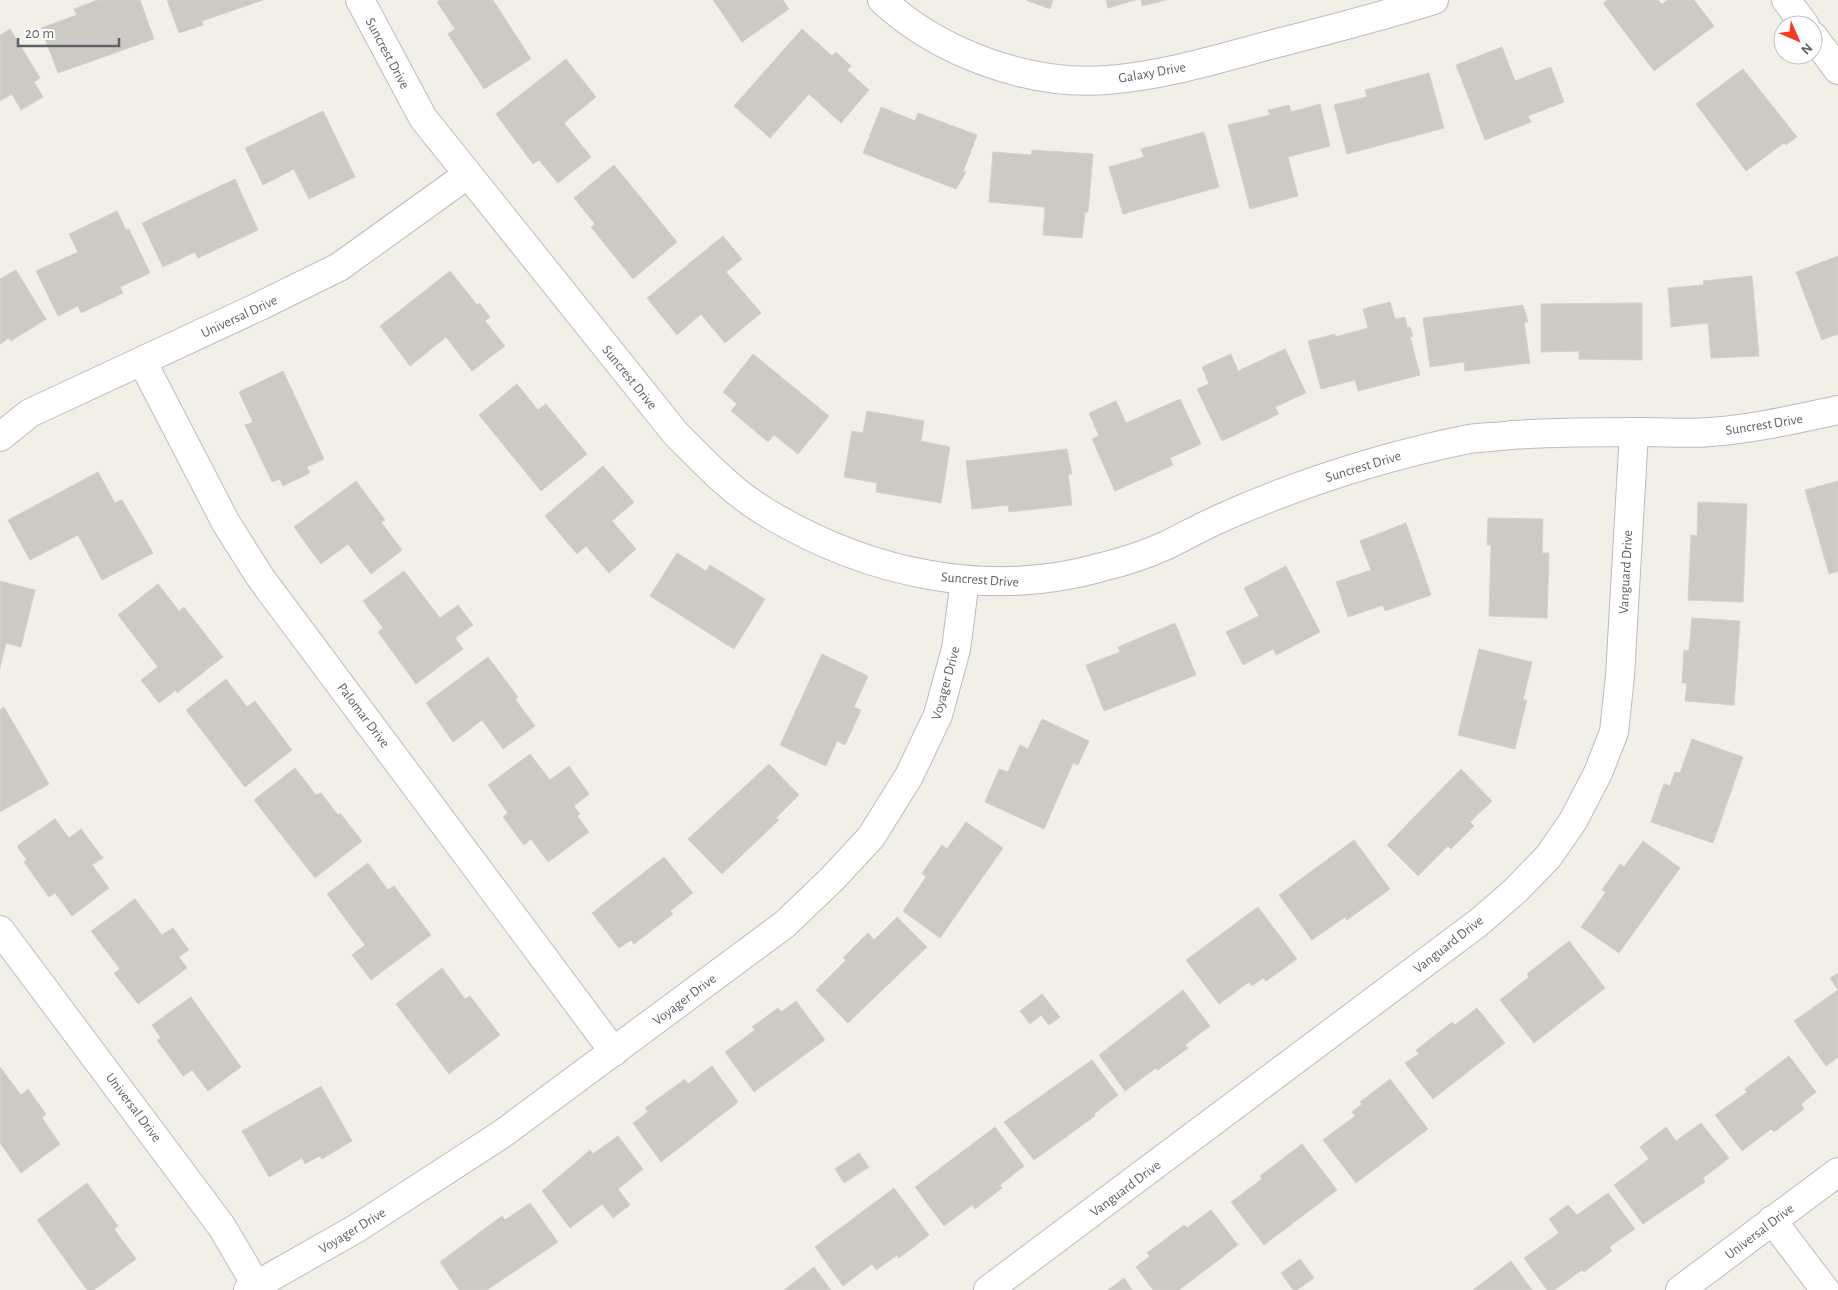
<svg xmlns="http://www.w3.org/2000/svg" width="1838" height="1290" font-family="'Alegreya Sans',sans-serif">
<rect width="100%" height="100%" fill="#f1efe6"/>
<g fill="#cccac3" stroke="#d7d1c4">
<path d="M98 0H140L154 39 58 73 41 28 77 15 74 9Z"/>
<path d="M167 0H263L202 21 203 25 179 33Z"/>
<path d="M440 0H493L531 59 484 89 448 34 455 29 437 2Z"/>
<path d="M713 0H783L789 9 742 42Z"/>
<path d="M1026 0H1053L1050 9Z"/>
<path d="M1106 0H1135L1108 8Z"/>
<path d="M1141 0H1166L1142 6Z"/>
<path d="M1608 0H1658L1662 4 1668 0H1694L1714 26 1654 71 1603 3Z"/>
<path d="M10 29 40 78 34 82 43 97 21 110 12 94 0 101V35Z"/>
<path d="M802 29 832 56 836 52 851 66 847 70 869 90 841 123 809 94 770 138 734 106Z"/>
<path d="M1502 47 1515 81 1551 67 1564 102 1528 116 1531 122 1485 140 1456 65Z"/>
<path d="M566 59 596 97 564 123 591 157 558 183 539 160 533 164 496 114Z"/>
<path d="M1743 69 1797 137 1786 145 1784 143 1746 171 1696 104Z"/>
<path d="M1429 73 1444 128 1347 154 1334 105 1367 97 1365 90Z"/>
<path d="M1320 104 1330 146 1288 157 1298 196 1250 209 1228 125 1270 115 1268 110 1289 105 1291 112Z"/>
<path d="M881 107 915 121 918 113 977 135 963 172H966L956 189 863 153Z"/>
<path d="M323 111 355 177 309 199 294 169 263 185 245 148Z"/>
<path d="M1204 132 1219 187 1123 214 1109 167 1144 157 1141 149Z"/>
<path d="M1032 150 1093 154 1088 212H1085L1082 238 1043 235 1045 207 989 202 993 152 1031 155Z"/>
<path d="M614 165 677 242 633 279 591 227 595 224 574 198Z"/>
<path d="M235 179 258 230 198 258 195 252 163 267 142 223Z"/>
<path d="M117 211 126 230 129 229 150 273 120 287 123 293 81 313 78 306 58 316 36 271 78 252 69 234Z"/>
<path d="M723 236 742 259 726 272 761 313 725 343 701 314 677 335 647 298Z"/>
<path d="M1838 256V334L1822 340 1796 272Z"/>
<path d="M16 270 46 319 11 341 9 338 0 344V279Z"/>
<path d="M450 271 477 305 479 303 490 317 485 321 505 346 472 371 446 337 410 366 380 326Z"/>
<path d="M1752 276 1759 356 1711 358 1708 323 1671 327 1668 288 1704 285 1703 281Z"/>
<path d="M1390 302 1395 319 1405 317 1407 327H1410L1413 336 1410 337 1420 375 1358 391 1355 380 1321 389 1308 341 1335 334V337L1368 328 1363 309Z"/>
<path d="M1642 303V360L1579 359V351L1541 352V304Z"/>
<path d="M1523 305 1528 322H1524L1530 363 1465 371 1464 362 1430 367 1423 318Z"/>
<path d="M1285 349 1306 393 1275 407 1279 414 1222 441 1197 389 1209 384 1202 367 1231 354 1238 371Z"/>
<path d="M753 354 829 416 798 454 774 435 768 442 731 411 737 404 723 392Z"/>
<path d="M283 371 324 459 307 467 310 473 283 486 280 479 272 482 245 425 253 422 239 392Z"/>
<path d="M517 384 538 410 546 404 587 454 541 491 479 415Z"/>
<path d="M1180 399 1201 444 1170 458 1173 465 1115 491 1092 439 1099 436 1089 413 1116 401 1126 423Z"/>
<path d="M867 411 924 421 921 441 950 447 941 503 876 492 877 483 844 477 852 431 863 433Z"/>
<path d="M1067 449 1072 474H1068L1072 505 1009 512 1008 505 972 509 966 461Z"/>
<path d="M603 466 634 502 612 521 636 549 609 573 586 546 577 554 545 516Z"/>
<path d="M98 472 115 503 122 500 153 553 102 580 78 535 30 560 8 520Z"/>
<path d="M356 481 385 520 381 522 402 550 371 574 348 544 321 564 294 527Z"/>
<path d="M1838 481V571L1829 574 1805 490Z"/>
<path d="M1698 502 1747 504 1743 602 1688 600 1691 535 1697 536Z"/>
<path d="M1488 518 1543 519 1542 553H1549L1547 618 1489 616 1491 545H1487Z"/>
<path d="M1406 523 1431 595 1385 611 1383 605 1348 617 1336 582 1371 570 1360 541Z"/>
<path d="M677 553 706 571 710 565 765 599 734 649 650 596Z"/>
<path d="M1286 566 1320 632 1276 655 1273 649 1243 665 1226 632 1259 616 1244 588Z"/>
<path d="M404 571 440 618 458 605 473 625 455 638 463 649 416 684 378 632 383 628 363 601Z"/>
<path d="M0 581 35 590 21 647 6 643 0 668Z"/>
<path d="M158 584 179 611 184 607 223 657 177 693 176 690 159 703 141 680 158 667 118 615Z"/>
<path d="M1692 618 1740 621 1734 705 1685 701 1687 683H1682L1684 650 1689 651Z"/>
<path d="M1175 623 1196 675 1104 711 1086 665 1120 652 1118 647Z"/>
<path d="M1479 649 1532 662 1523 700H1527L1515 749 1458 735Z"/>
<path d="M822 654 868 676 854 707 861 710 845 745 837 741 826 766 780 745Z"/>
<path d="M488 657 518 697 515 699 535 726 503 749 482 720 453 742 426 703Z"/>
<path d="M226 679 247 707 255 701 292 750 245 787 186 710Z"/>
<path d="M4 707 49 784 0 812V710Z"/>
<path d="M1042 719 1089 741 1078 765 1073 763 1044 829 985 802 999 769 1008 772 1020 745 1028 749Z"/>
<path d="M1692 739 1743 757 1713 843 1651 822 1664 784 1670 786 1675 772 1680 773Z"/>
<path d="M530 754 550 780 569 766 589 794 574 806 580 814 577 816 589 832 548 862 531 839 524 845 503 817 508 813 488 785Z"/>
<path d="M769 764 799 795 776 818 779 820 722 874 688 839Z"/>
<path d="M295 768 316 795 321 793 338 815 340 813 362 841 315 878 254 800Z"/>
<path d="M1461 769 1492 801 1470 822 1474 826 1451 849 1448 846 1418 876 1387 845Z"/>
<path d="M55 819 69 838 81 829 103 858 92 865 109 888 72 916 55 893 49 897 24 862 27 860 17 846Z"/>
<path d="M966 822 1003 848 940 938 903 911 926 877 922 873 942 845 947 849Z"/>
<path d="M1354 840 1390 889 1347 920 1345 917 1312 940 1279 895Z"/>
<path d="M1643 841 1680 868 1619 953 1581 927 1606 892 1602 890 1620 864 1624 867Z"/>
<path d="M664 857 693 893 670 911 673 914 634 944 631 940 619 948 592 913Z"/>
<path d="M368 863 388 890 394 886 431 935 371 980 352 955 365 945 327 894Z"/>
<path d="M135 899 162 935 173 928 189 950 179 957 187 968 138 1004 114 973 120 969 91 931Z"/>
<path d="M1258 907 1297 959 1266 981 1263 978 1252 986 1249 982 1219 1004 1186 960Z"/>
<path d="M897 917 927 947 848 1023 816 990 846 960 843 958 868 933 874 940Z"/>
<path d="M1569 941 1605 988 1534 1043 1500 1000 1529 977 1527 974Z"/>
<path d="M442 968 465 999 470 996 500 1035 449 1074 396 1004Z"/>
<path d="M1838 973V1057L1826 1066 1794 1021 1838 990 1830 978Z"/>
<path d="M1183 990 1210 1026 1185 1045 1188 1048 1158 1070 1156 1068 1125 1091 1099 1055Z"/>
<path d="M1042 994 1060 1017 1049 1025 1041 1015 1030 1024 1020 1011Z"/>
<path d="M191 997 241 1067 208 1091 192 1070 183 1076 157 1040 161 1038 152 1025Z"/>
<path d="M796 1001 825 1040 754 1092 725 1052 755 1030 752 1027 778 1008 781 1012Z"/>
<path d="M1477 1008 1505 1043 1433 1099 1405 1063 1419 1054 1416 1050 1452 1022 1455 1025Z"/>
<path d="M1789 1056 1816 1092 1801 1104 1804 1109 1774 1132 1771 1129 1742 1151 1715 1115 1747 1092 1745 1089Z"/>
<path d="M1092 1060 1118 1095 1094 1114 1095 1116 1034 1160 1004 1122Z"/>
<path d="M712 1066 738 1102 661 1162 633 1123 648 1112 645 1108 685 1079 688 1084Z"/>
<path d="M0 1067 21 1095 28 1089 46 1114 42 1118 60 1144 21 1173 0 1143Z"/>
<path d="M1390 1079 1428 1129 1356 1183 1323 1140 1355 1116 1352 1112 1362 1104 1360 1102Z"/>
<path d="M321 1086 352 1141 322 1159 319 1156 305 1164 302 1158 269 1177 242 1131Z"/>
<path d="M1701 1123 1729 1158 1703 1178 1705 1182 1643 1224 1614 1185 1649 1159 1640 1147 1666 1127 1676 1141Z"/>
<path d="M995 1127 1024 1166 1000 1185 1002 1188 975 1209 972 1205 944 1226 915 1187Z"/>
<path d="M618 1136 643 1169 618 1189 630 1205 613 1218 602 1204 570 1228 542 1191 590 1150 593 1154Z"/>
<path d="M1302 1144 1337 1190 1264 1245 1231 1202 1262 1179 1260 1176Z"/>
<path d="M859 1153 869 1167 844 1183 835 1169Z"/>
<path d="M87 1183 118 1226 114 1229 136 1259 94 1290H87L37 1220Z"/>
<path d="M894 1188 929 1235 899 1258 897 1255 876 1270 872 1264 843 1286 815 1247Z"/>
<path d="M1608 1193 1635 1229 1609 1247 1612 1251 1584 1272 1582 1270 1554 1290H1547L1524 1258 1559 1233 1549 1219 1568 1205 1577 1215Z"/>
<path d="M530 1203 558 1242 487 1290H459L440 1262 502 1216 505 1220Z"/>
<path d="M1211 1210 1238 1245 1179 1290H1153L1136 1267 1150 1256 1147 1253 1184 1225 1187 1228Z"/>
<path d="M1300 1259 1314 1278 1297 1290H1293L1281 1273Z"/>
<path d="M1511 1261 1532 1290H1473Z"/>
<path d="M814 1267 831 1290H784Z"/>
<path d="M1124 1278 1132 1290H1108Z"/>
</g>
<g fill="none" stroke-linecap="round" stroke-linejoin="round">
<defs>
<g id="street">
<path d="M360 0 423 118 676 434C704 462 731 491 764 511 865 573 987 600 1102 567 1123 562 1147 554 1167 545 1187 535 1207 524 1228 515 1306 481 1385 456 1469 439 1483 437 1498 437 1512 435 1556 432 1599 432 1642 432 1665 432 1688 434 1710 432 1753 429 1796 419 1838 410"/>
<path d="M882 0C939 53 1029 86 1107 80 1163 76 1217 59 1270 45 1325 31 1380 17 1434 0"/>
<path d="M1786 0 1805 25"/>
<path d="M1813 36 1838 70"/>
<path d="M142 361 226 523 260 577 614 1052"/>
<path d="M0 437 30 413 260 306 339 267 467 175"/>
<path d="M0 930 222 1227 259 1290"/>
<path d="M1772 1220 1825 1290"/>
<path d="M248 1290 357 1228 502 1134 785 924 832 879 871 837 909 776 938 715 956 649 965 580"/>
<path d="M988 1290 1478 923 1515 891 1548 857 1573 821 1598 773 1614 732 1620 676 1634 432"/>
<path d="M1680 1290 1838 1172"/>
</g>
</defs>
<use href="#street" stroke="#b9bcc1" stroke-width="30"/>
<use href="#street" stroke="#fff" stroke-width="28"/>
</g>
<g text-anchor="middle" stroke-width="5" stroke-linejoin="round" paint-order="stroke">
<g font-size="14" fill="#5e6268" stroke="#fff">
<text transform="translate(388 53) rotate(62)" y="5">Suncrest Drive</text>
<text transform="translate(1152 72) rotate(-10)" y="5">Galaxy Drive</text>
<text transform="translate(239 316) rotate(-25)" y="5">Universal Drive</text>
<text transform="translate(630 377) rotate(51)" y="5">Suncrest Drive</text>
<text transform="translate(1764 424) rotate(-9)" y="5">Suncrest Drive</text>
<text transform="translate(1363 466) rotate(-17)" y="5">Suncrest Drive</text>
<text transform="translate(1625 572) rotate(-87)" y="5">Vanguard Drive</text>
<text transform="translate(980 579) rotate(4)" y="5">Suncrest Drive</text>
<text transform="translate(945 683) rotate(-75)" y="5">Voyager Drive</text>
<text transform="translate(364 715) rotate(53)" y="5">Palomar Drive</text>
<text transform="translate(1448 944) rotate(-38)" y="5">Vanguard Drive</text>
<text transform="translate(684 999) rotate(-37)" y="5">Voyager Drive</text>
<text transform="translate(134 1107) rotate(53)" y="5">Universal Drive</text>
<text transform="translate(1125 1188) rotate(-37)" y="5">Vanguard Drive</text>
<text transform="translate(352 1230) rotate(-31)" y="5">Voyager Drive</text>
<text transform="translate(1759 1231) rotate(-37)" y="5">Universal Drive</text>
</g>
</g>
<g transform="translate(1798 40) rotate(135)"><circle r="24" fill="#ffffff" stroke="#bfc0c3"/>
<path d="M0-4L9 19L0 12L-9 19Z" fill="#f93a25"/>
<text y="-8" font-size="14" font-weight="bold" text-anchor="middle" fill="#5e6268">N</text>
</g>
<path d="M18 38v8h101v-8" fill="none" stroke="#5e6268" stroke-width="2.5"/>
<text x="25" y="38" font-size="15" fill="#5e6268" stroke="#ffffff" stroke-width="4" paint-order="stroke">20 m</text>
</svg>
